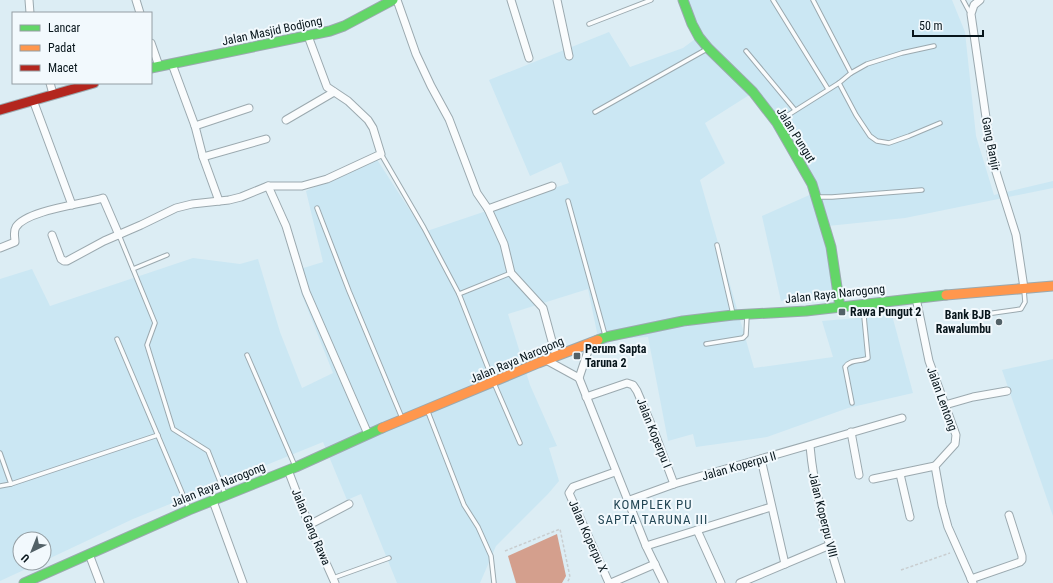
<svg xmlns="http://www.w3.org/2000/svg" width="1053" height="583" font-family="'Roboto Condensed',sans-serif">
<rect width="100%" height="100%" fill="#dcedf4"/>
<g fill="#cbe7f3">
<path d="M686 0H952L965 32 976 136 994 195 1053 181V188L905 218 828 226 841 296 781 301 762 216 814 193 794 156 805 144 772 116 754 92 705 123 725 163 700 180 754 368 833 357 822 321 892 315 913 393 848 408 767 437 696 447 693 434 668 441 648 337 616 339 600 347 588 289 508 314 530 385 557 446 549 448 559 481 548 494 496 546 480 583H397L361 494 347 500 323 442 133 519 44 561V539H20V563H39L0 581V279L32 269 50 306 193 258 240 264 258 259 280 332 302 388 333 373 302 295 297 270 323 262 306 191 376 158 424 232 569 183 561 162 530 176 489 80 609 32 630 67 683 48 702 34Z"/>
<path d="M1053 359V516L1002 370Z"/>
</g>
<path fill="#d49f8d" d="M557 534 566 576 562 583H516L508 556Z"/>
<g fill="none" stroke-linecap="round" stroke-linejoin="round">
<defs>
<g id="lane">
<path d="M773 0 828 89"/>
<path d="M813 0 851 73"/>
<path d="M963 0 970 13"/>
<path d="M589 24 651 0"/>
<path d="M746 51 795 110"/>
<path d="M839 83 856 115 870 136 877 141 889 143 909 136 940 123"/>
<path d="M595 112 707 49"/>
<path d="M777 122 839 83 851 73 867 64 902 53 934 46"/>
<path d="M381 154 424 228 459 294 494 383 520 443"/>
<path d="M818 197H832L922 190"/>
<path d="M568 201 605 335"/>
<path d="M317 208 349 291 402 418"/>
<path d="M119 235 155 323 147 345 173 429 208 451 225 494"/>
<path d="M717 245 733 314"/>
<path d="M133 269 167 255"/>
<path d="M459 294 511 273"/>
<path d="M972 316 1021 309 1025 302 1024 290"/>
<path d="M117 339 189 509"/>
<path d="M706 344 743 338 746 335 747 316"/>
<path d="M247 355 295 466"/>
<path d="M852 403 845 367C850 359 861 362 868 358L863 306"/>
<path d="M428 412 464 505 478 527 491 556 494 583"/>
<path d="M0 453 11 484 0 486"/>
<path d="M11 484 158 435"/>
<path d="M333 578 389 558"/>
</g>
<g id="street">
<path d="M29 0 30 13"/>
<path d="M136 0 140 13"/>
<path d="M397 0 416 54 431 86 449 119 477 193 488 209 499 233 504 244 511 273 543 308 556 356"/>
<path d="M511 0 529 58"/>
<path d="M557 0 569 56"/>
<path d="M980 0 974 5 971 14 992 159 1016 235 1024 288"/>
<path d="M151 43 159 66"/>
<path d="M172 64 195 126 203 157 219 201"/>
<path d="M50 83 53 94"/>
<path d="M33 100 72 205"/>
<path d="M286 120 334 92"/>
<path d="M195 126 249 108"/>
<path d="M203 157 266 139"/>
<path d="M268 186 286 226 306 292 368 434"/>
<path d="M488 209 552 186"/>
<path d="M52 235 61 259 64 261H67L104 241 141 225 176 208 192 204 229 200 241 197 268 186H302L309 184 327 179 381 154 373 128 368 120 348 101 327 87 308 36"/>
<path d="M0 248 15 242C15 237 13 232 16 227 27 210 84 204 103 198L119 235"/>
<path d="M916 298 929 361 956 435 955 444 935 466 942 505 948 527 973 583"/>
<path d="M546 360 579 378 646 546 664 583"/>
<path d="M579 378 591 342"/>
<path d="M586 397 627 383 633 385 637 391 654 431 674 484"/>
<path d="M945 405 973 397 1007 391"/>
<path d="M851 432 859 475"/>
<path d="M810 446C814 492 827 538 841 583"/>
<path d="M761 459 785 564"/>
<path d="M288 470 309 525 335 583"/>
<path d="M900 474 910 517"/>
<path d="M873 479 935 466"/>
<path d="M213 501 243 583"/>
<path d="M627 501 674 484 902 418"/>
<path d="M309 525 349 504"/>
<path d="M697 530 721 583"/>
<path d="M646 546 771 507"/>
<path d="M89 554 100 583"/>
<path d="M971 579 1020 562 1022 560V556L1009 515"/>
<path d="M609 583 569 493 573 487 615 472"/>
<path d="M611 583 655 564"/>
<path d="M740 583 830 545"/>
</g>
<g id="fast">
<path d="M683 0 692 24 699 37 708 48 753 92 777 123 812 184 831 247 840 307"/>
<path d="M151 68 330 31 344 26 393 0"/>
<path d="M598 340 606 337 683 321 733 315 806 311 946 295"/>
<path d="M24 583 189 510 296 467 382 428"/>
</g>
<g id="slow">
<path d="M946 295 1053 286"/>
<path d="M382 428 538 363 598 340"/>
</g>
<path id="jam" d="M0 110 94 83"/>
</defs>
<use href="#lane" stroke="#9ba9af" stroke-width="5.5"/>
<use href="#street" stroke="#9ba9af" stroke-width="9"/>
<use href="#fast" stroke="#9ba9af" stroke-width="11"/>
<use href="#slow" stroke="#9ba9af" stroke-width="11"/>
<use href="#jam" stroke="#9ba9af" stroke-width="11"/>
<g stroke="#c9ced0" stroke-width="1.5" stroke-dasharray="3 2" stroke-linecap="butt">
<path d="M505 551 560 529 570 577 567 583"/>
<path d="M901 570 950 553"/>
</g>
<use href="#lane" stroke="#fafcfd" stroke-width="3.5"/>
<use href="#street" stroke="#fafcfd" stroke-width="7"/>
<use href="#fast" stroke="#63d668" stroke-width="9"/>
<use href="#slow" stroke="#ff974d" stroke-width="9"/>
<use href="#jam" stroke="#b3261e" stroke-width="9"/>
</g>
<g fill="#526167" stroke="#f2f9fd" stroke-width="1.5">
<rect x="838" y="308" width="8" height="8" rx="2"/>
<circle cx="999" cy="322" r="4"/>
<rect x="573" y="352" width="8" height="8" rx="2"/>
</g>
<g text-anchor="middle" stroke-width="4" stroke-linejoin="round" paint-order="stroke">
<g font-size="12" fill="#07151b" stroke="#f2f9fd">
<text transform="translate(272 31) rotate(-12)" y="4">Jalan Masjid Bodjong</text>
<text transform="translate(796 135) rotate(58)" y="4">Jalan Pungut</text>
<text transform="translate(991 144) rotate(79)" y="4">Gang Banjir</text>
<text transform="translate(835 294) rotate(-6)" y="4">Jalan Raya Narogong</text>
<text transform="translate(517 360) rotate(-23)" y="4">Jalan Raya Narogong</text>
<text transform="translate(942 399) rotate(70)" y="4">Jalan Lentong</text>
<text transform="translate(654 433) rotate(68)" y="4">Jalan Koperpu I</text>
<text transform="translate(739 466) rotate(-16)" y="4">Jalan Koperpu II</text>
<text transform="translate(218 485) rotate(-22)" y="4">Jalan Raya Narogong</text>
<text transform="translate(823 515) rotate(76)" y="4">Jalan Koperpu VIII</text>
<text transform="translate(311 527) rotate(67)" y="4">Jalan Gang Rawa</text>
<text transform="translate(588 536) rotate(66)" y="4">Jalan Koperpu X</text>
</g>
<g font-size="12" font-weight="bold" fill="#07151b" stroke="#f2f9fd" text-anchor="start">
<text x="850" y="316">Rawa Pungut 2</text>
<text x="991" y="319" text-anchor="end">Bank BJB<tspan x="991" dy="14">Rawalumbu</tspan></text>
<text x="585" y="353">Perum Sapta<tspan x="585" dy="14">Taruna 2</tspan></text>
</g>
<g font-size="13" letter-spacing="1" fill="#244755" stroke="#f2f9fd">
<text x="653" y="509">KOMPLEK PU<tspan x="653" dy="15">SAPTA TARUNA III</tspan></text>
</g>
</g>
<rect x="12" y="12" width="140" height="72" fill="#f2f9fd" stroke="#949ea3"/>
<rect x="20" y="25" width="20" height="6" fill="#63d668" stroke="#949ea3"/>
<text x="48" y="32" font-size="12" fill="#07151b">Lancar</text>
<rect x="20" y="45" width="20" height="6" fill="#ff974d" stroke="#949ea3"/>
<text x="48" y="52" font-size="12" fill="#07151b">Padat</text>
<rect x="20" y="65" width="20" height="6" fill="#b3261e" stroke="#949ea3"/>
<text x="48" y="72" font-size="12" fill="#07151b">Macet</text>
<g transform="translate(32 551) rotate(223)"><circle r="19" fill="#f2f9fd" stroke="#949ea3"/>
<path d="M0-3L7 15L0 10L-7 15Z" fill="#526167"/>
<text y="-6" font-size="11" font-weight="bold" text-anchor="middle" fill="#07151b">U</text>
</g>
<path d="M913 30v6h70v-6" fill="none" stroke="#07151b" stroke-width="2"/>
<text x="919" y="30" font-size="12" fill="#07151b" stroke="#f2f9fd" stroke-width="3" paint-order="stroke">50 m</text>
</svg>
